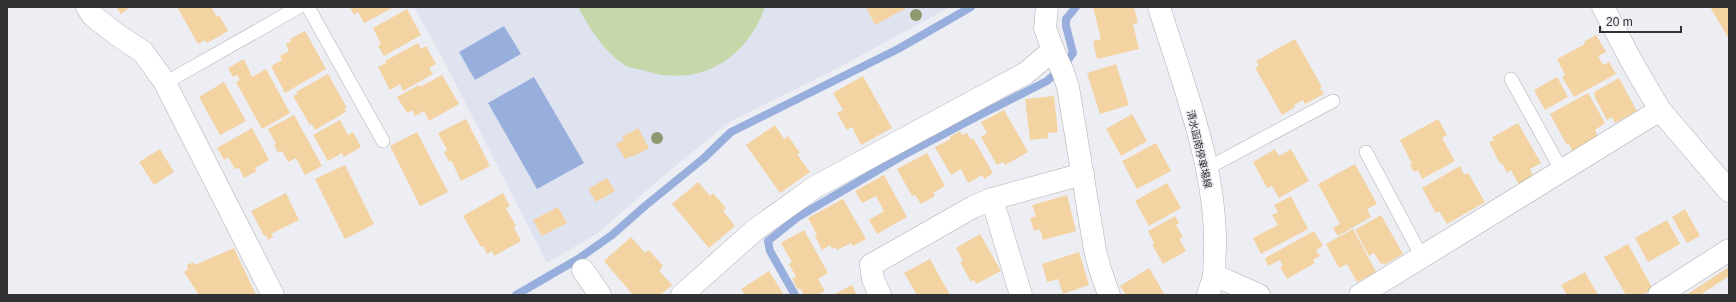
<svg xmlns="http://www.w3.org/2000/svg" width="1736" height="302" font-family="Arial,'Noto Sans JP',sans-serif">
<rect width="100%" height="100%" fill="#eceef3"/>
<path fill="#dfe3ef" d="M414 7H950L836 69 728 123 662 177 598 233 547 263 445 63Z"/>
<path fill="#c6d8aa" d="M578 7H765C747 59 699 88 646 71 639 69 628 68 623 64 602 49 590 29 578 7Z"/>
<g fill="#98aedd">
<path d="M504 26 521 54 475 80 459 52Z"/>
<path d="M534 77 584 163 537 189 488 103Z"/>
</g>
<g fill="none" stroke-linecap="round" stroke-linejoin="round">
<g stroke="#98aedd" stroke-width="8">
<path d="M516 295 578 259 612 235 645 206 704 158 731 132 898 49 971 7"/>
<path d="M795 295 770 251 768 241 798 217 902 156 978 116 1047 81 1063 67 1073 53 1066 26V19L1076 7"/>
</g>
</g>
<g fill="#f4d3a3">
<path d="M116 7H130L121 14Z"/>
<path d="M177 7H211L217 17 219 15 228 31 207 43 205 40 198 44Z"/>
<path d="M350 7H394L364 23 358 12 354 15Z"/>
<path d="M866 7H908L875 25Z"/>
<path d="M1093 7H1134L1138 23 1133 24 1139 49 1097 59 1093 41 1101 39Z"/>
<path d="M1710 7H1729V39Z"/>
<path d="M407 9 421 35 384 56 378 46 381 44 373 28Z"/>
<path d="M305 31 326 69 285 93 271 66 282 60 280 56 289 51 286 44 291 41 290 39Z"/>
<path d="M1596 35 1606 52 1598 56 1603 65 1609 62 1616 74 1574 97 1562 77 1565 75 1557 59 1585 44 1584 42Z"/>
<path d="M1295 39 1322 87 1320 88 1324 94 1305 104 1303 100 1294 105 1295 107 1282 115 1255 68 1259 66 1256 61Z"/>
<path d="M418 43 421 49 426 46 436 64 429 68 433 74 403 91 400 84 390 90 378 67 386 63 385 61Z"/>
<path d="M244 59 252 77 266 69 290 113 262 129 236 82 240 80 237 75 233 77 228 68Z"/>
<path d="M1116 64 1129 105 1100 114 1087 73Z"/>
<path d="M328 74 347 108 344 109 346 112 315 130 312 124 310 125 293 96 298 94 296 92Z"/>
<path d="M442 75 459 104 429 121 424 111 415 116 412 110 407 113 397 97 419 85 420 87Z"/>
<path d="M863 76 892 128 861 145 852 127 847 130 837 113 843 110 833 93Z"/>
<path d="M1557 77 1568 97 1545 110 1534 90Z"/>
<path d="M1619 78 1637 111 1615 123 1612 117 1607 120 1595 98 1594 92Z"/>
<path d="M224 82 246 121 220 135 199 97Z"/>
<path d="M1588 93 1605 123 1595 130 1598 137 1573 152 1569 144 1567 145 1550 114Z"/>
<path d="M1054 96 1058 132 1048 133V138L1030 140 1025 99Z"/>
<path d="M1004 110 1028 152 1005 165 1003 162 997 165 981 137 987 133 981 122Z"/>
<path d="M1132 114 1147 141 1121 156 1106 129Z"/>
<path d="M294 115 322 166 305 175 296 158 288 162 282 151 278 153 274 145 276 144 268 129Z"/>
<path d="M466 119 490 166 461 181 451 160 449 162 444 152 447 150 438 133Z"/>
<path d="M1438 119 1447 135 1442 138 1455 161 1422 179 1418 170 1414 172 1410 165 1412 164 1400 140Z"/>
<path d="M340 120 348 135 353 132 361 147 344 157 342 153 328 161 313 135Z"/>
<path d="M1518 123 1541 163 1530 169 1533 176 1519 185 1511 170 1507 173 1502 163 1500 164 1489 142 1494 140 1492 137Z"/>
<path d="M775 125 784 139 788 136 800 153 797 154 810 172 780 193 746 145Z"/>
<path d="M252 128 269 160 255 168 257 171 244 178 239 168 235 169 228 157 224 160 217 148Z"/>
<path d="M638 128 649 148 632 157 631 156 625 159 616 144 624 140 622 137Z"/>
<path d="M960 131 962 135 967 133 971 140 973 138 993 173 984 179 982 175 968 183 961 169 951 175 935 147 951 139 950 137Z"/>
<path d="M417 132 448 192 420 206 390 146Z"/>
<path d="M1156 143 1171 171 1137 189 1122 161Z"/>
<path d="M160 149 174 172 154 185 139 162Z"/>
<path d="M1275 149 1279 156 1291 149 1309 181 1279 198 1272 186 1267 188 1253 162Z"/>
<path d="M927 153 945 186 933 193 935 196 921 204 915 195 912 196 897 169Z"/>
<path d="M1355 164 1377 204 1367 209 1371 217 1338 236 1333 228 1340 224 1318 184Z"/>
<path d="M345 165 374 224 345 239 315 179Z"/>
<path d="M1460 166 1464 175 1468 173 1485 202 1447 224 1439 211 1436 213 1422 188Z"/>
<path d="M884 175 907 217 877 234 869 220 884 211 876 196 862 203 855 191Z"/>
<path d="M607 178 615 191 596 202 588 189Z"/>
<path d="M698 182 710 196 713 193 726 208 723 211 735 226 709 248 672 204Z"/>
<path d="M1167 183 1181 208 1149 226 1135 201Z"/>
<path d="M286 193 299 220 271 234 273 237 268 240 266 235 264 236 251 211Z"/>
<path d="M503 193 510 206 506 208 516 226 514 227 521 241 494 256 492 251 487 254 483 246 481 247 463 216Z"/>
<path d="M1067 195 1076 231 1043 240 1040 229 1034 231 1030 218 1036 216 1032 205Z"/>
<path d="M1291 196 1308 229 1261 254 1253 238 1278 225 1272 215 1278 212 1274 205Z"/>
<path d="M843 199 866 239 853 246 851 243 837 250 836 247 832 249 830 245 822 250 815 236 817 235 808 218Z"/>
<path d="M558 207 567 223 542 236 533 220Z"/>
<path d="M1685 209 1700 236 1687 243 1672 217Z"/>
<path d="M1381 215 1403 254 1384 265 1383 263 1381 264 1374 253 1369 256 1355 230Z"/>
<path d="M1175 216 1179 223 1176 225 1183 237 1179 239 1186 251 1163 264 1152 244 1154 243 1148 231Z"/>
<path d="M1667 220 1680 244 1648 262 1635 238Z"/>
<path d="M1353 229 1376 272 1357 282 1347 264 1339 268 1326 244Z"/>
<path d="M804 230 828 273 818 279 825 291 817 295H804L800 288 798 290 792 279 796 277 789 264 792 262 781 243Z"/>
<path d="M1314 231 1323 246 1316 250 1320 256 1313 260 1315 263 1287 279 1280 267 1283 266 1280 260 1268 266 1265 258Z"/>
<path d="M980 234 1001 271 976 284 974 280 971 282 960 262 963 261 956 248Z"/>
<path d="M631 237 645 253 649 250 663 266 659 271 672 285 660 295H633L604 261Z"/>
<path d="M1628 244 1653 289 1642 295H1626L1604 257Z"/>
<path d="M234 248 256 295H199L184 272 188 269 187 265 193 262 195 265Z"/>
<path d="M1079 252 1089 285 1063 294 1058 279 1047 282 1042 264Z"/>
<path d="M930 259 950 295H917L904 273Z"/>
<path d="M1729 267V276L1700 295H1686Z"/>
<path d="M1149 268 1165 295H1126L1120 286Z"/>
<path d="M769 271 784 295H745L741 289Z"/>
<path d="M1585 272 1598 295H1567L1561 285Z"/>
<path d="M852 285 857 295H833Z"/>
</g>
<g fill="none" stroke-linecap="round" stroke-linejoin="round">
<defs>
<g id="service">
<path d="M308 7 383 141"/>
<path d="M1511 79 1562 171"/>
<path d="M165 83 299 7"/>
<path d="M1366 152 1422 257"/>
<path d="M1206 169 1333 101"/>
</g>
<g id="minor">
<path d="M87 7 93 16 116 34 143 52 164 81 273 295"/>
<path d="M1603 7 1633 64 1660 110 1729 191"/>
<path d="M1053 50 1063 72 1068 87 1095 250 1100 269 1109 295"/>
<path d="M992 199 1083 174"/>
<path d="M583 270 600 295"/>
<path d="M1214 275 1259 295"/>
<path d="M682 295 755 230 815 187 1026 73 1053 50 1045 28 1047 7"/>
<path d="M880 295 873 279 871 265 973 207 992 199 1021 295"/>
<path d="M1360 295 1660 110"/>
<path d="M1659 295 1729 250"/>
</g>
<path id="secondary" d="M1159 7C1183 84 1217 168 1215 250 1214 258 1215 267 1214 275 1213 281 1210 288 1208 295"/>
</defs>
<use href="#service" stroke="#aeafb4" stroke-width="14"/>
<use href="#minor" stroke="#aeafb4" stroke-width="23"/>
<use href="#secondary" stroke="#aeafb4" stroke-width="23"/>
<use href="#service" stroke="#fff" stroke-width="13"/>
<use href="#minor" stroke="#fff" stroke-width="22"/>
<use href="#secondary" stroke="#fff" stroke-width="22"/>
</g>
<g fill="#8d9a70">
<circle cx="916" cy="15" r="6"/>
<circle cx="657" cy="138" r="6"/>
</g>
<g text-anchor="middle" stroke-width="3" stroke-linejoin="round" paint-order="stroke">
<g font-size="10" fill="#323234" stroke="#eceef3">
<text transform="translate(1200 149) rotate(77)" y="4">清水函南停車場線</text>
</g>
</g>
<rect width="1736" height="302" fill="none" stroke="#323234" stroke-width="16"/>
<path d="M1600 26v6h81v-6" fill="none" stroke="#323234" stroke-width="2"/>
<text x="1606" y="26" font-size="12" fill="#323234" stroke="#eceef3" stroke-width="3" paint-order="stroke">20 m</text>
</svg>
